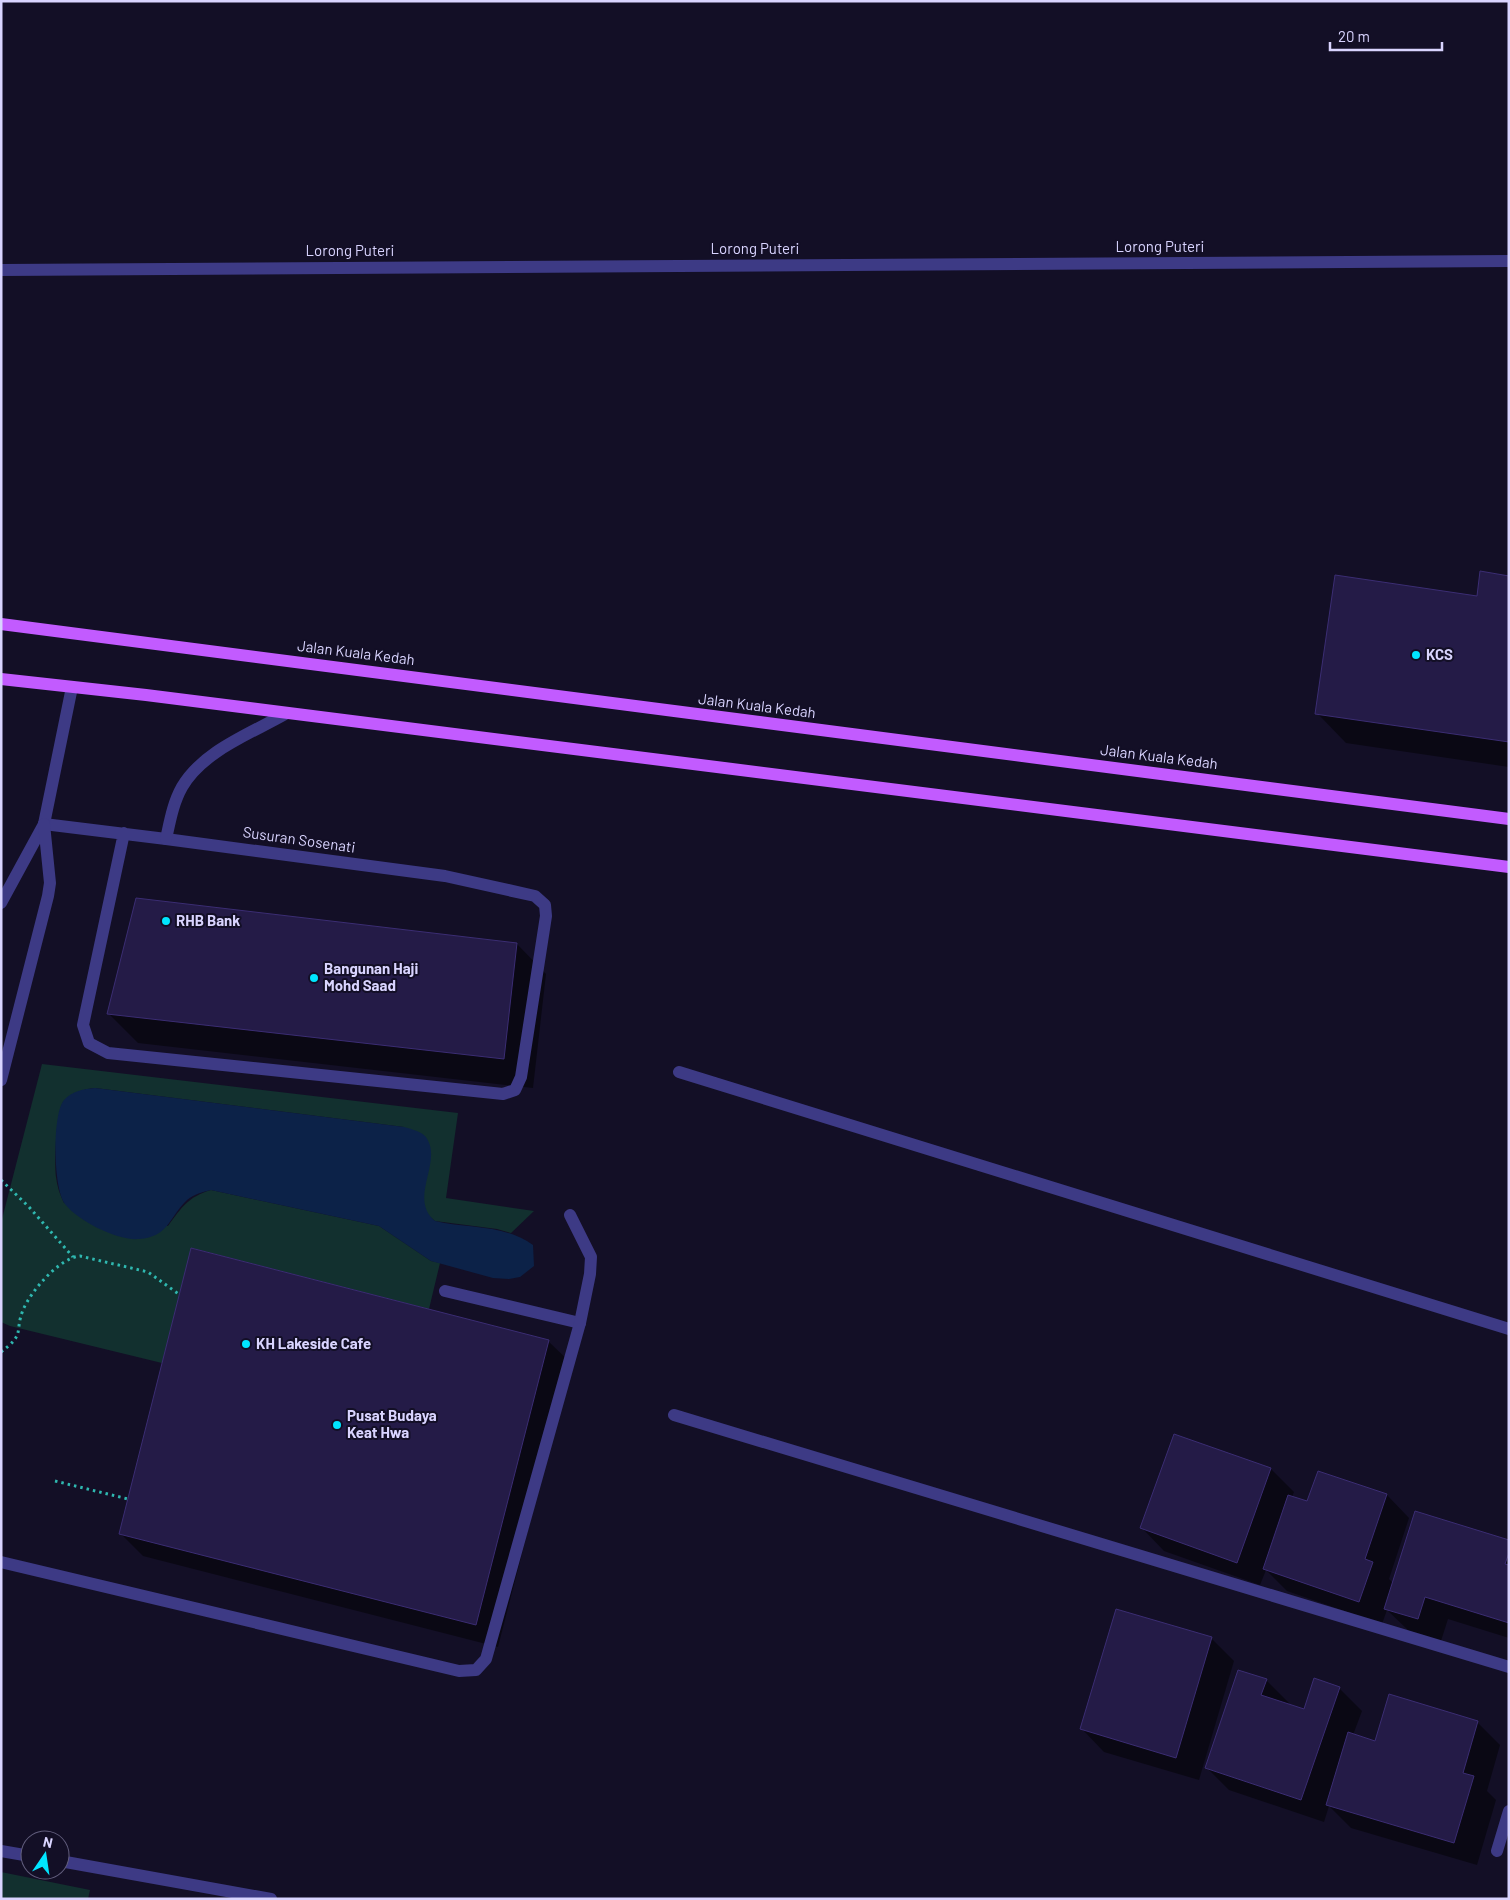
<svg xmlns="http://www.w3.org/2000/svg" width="1510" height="1900" font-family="Barlow,sans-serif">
<rect width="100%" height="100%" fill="#130f26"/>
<g fill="#12302f">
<path d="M42 1064 458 1113 446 1198 534 1211 511 1233 497 1229 435 1221 428 1215 424 1207V1195L404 1127 95 1088C84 1089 71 1093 64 1101 56 1109 54 1165 56 1177 57 1186 60 1195 64 1203L168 1226C182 1207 188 1197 211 1190L379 1226 431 1261 440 1263 429 1309 192 1248 162 1363 10 1326 1 1322V1223Z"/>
<path d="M1 1872 90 1890 88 1899H1Z"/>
</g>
<path fill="#0c2248" d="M95 1088 404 1127C411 1129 420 1131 425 1136 445 1160 407 1198 435 1221 469 1229 504 1224 533 1245L534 1266 520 1277 509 1279 493 1278 431 1261 379 1226 211 1190C203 1192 194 1194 187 1200 169 1217 169 1237 139 1239 118 1241 78 1221 65 1204 53 1189 52 1114 64 1100 72 1091 84 1089 95 1088Z"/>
<g fill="#0007">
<path d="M1509 577V767L1346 743 1317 713 1478 597Z"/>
<path d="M517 944 546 974 533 1088 138 1043 108 1013Z"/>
<path d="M548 1341 571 1363 498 1647 143 1556 120 1533Z"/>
<path d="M1175 1435 1271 1469 1294 1492 1292 1497 1308 1503 1319 1472 1387 1495 1409 1518 1389 1579 1394 1584 1509 1542V1638L1448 1619 1441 1641 1409 1631 1387 1610 1382 1624 1287 1591 1266 1570 1260 1585 1164 1551 1142 1528Z"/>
<path d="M1211 1638 1234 1661 1199 1780 1104 1752 1082 1729Z"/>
<path d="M1266 1680 1289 1703 1288 1705 1305 1711 1339 1688 1362 1711 1353 1735 1376 1742 1477 1722 1500 1745 1487 1791 1496 1800 1477 1865 1351 1828 1329 1806 1324 1822 1229 1790 1206 1767Z"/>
</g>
<g fill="#241b47" stroke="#3b2d73">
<path d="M1480 571 1509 576V742L1315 714 1335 575 1477 596Z"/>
<path d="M136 898 517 943 504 1059 107 1014Z"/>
<path d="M191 1248 549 1340 476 1625 119 1534Z"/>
<path d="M1174 1434 1271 1468 1237 1563 1140 1528Z"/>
<path d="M1318 1471 1387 1494 1365 1559 1373 1562 1359 1602 1263 1569 1288 1495 1307 1501Z"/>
<path d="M1415 1511 1509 1540V1553L1505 1564 1509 1565V1623L1425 1597 1418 1619 1384 1609Z"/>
<path d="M1116 1609 1212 1637 1176 1758 1080 1729Z"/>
<path d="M1238 1670 1267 1679 1261 1695 1304 1709 1314 1678 1340 1687 1301 1800 1205 1768Z"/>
<path d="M1389 1694 1478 1721 1463 1773 1474 1776 1454 1843 1326 1805 1348 1732 1375 1741Z"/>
</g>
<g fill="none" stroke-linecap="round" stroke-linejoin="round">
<g stroke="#2fb8b0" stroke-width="3" stroke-dasharray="2.5 4" stroke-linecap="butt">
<path d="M1 1180 29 1207 73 1257"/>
<path d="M1 1352C26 1333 14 1333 23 1310 31 1291 59 1258 80 1256L148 1272 180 1295"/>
<path d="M55 1481 128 1499"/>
</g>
<g stroke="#3d3a85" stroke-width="12">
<path d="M44 824 166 839 445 876 535 896 545 905 546 916 521 1077 515 1090 503 1094 108 1053 89 1043 83 1025 124 833"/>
<path d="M166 839C170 821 173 803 182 787 203 751 250 734 285 714"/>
<path d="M1 903 44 824 72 687"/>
<path d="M1 1080 48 896 50 883 44 824"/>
<path d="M445 1291 580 1323"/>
<path d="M1 1562 459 1671 476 1670 486 1659 580 1323 590 1274 591 1257 570 1215"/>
<path d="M1 1851 30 1856"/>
<path d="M60 1861 271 1899"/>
</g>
<g stroke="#3d3a85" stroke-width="12">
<path d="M1 270 1509 261"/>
<path d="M679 1072 1509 1329"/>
<path d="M674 1415 1509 1667"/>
<path d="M1497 1851 1509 1811"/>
</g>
<g stroke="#c25bff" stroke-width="12">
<path d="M1 624 1509 819"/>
<path d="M1 679 146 695 1509 867"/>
</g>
</g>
<g fill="#00e5ff" stroke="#130f26" stroke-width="2">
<circle cx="1416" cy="655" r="5"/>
<circle cx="166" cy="921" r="5"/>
<circle cx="314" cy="978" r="5"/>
<circle cx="246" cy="1344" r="5"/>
<circle cx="337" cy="1425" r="5"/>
</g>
<g text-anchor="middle" stroke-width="4" stroke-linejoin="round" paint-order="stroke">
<g font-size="15" fill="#d9d4ff" stroke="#130f26">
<text x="1160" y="252">Lorong Puteri</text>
<text x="755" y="254">Lorong Puteri</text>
<text x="350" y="256">Lorong Puteri</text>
<text transform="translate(356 653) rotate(7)" y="5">Jalan Kuala Kedah</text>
<text transform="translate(757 706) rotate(7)" y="5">Jalan Kuala Kedah</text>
<text transform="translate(1159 757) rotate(7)" y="5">Jalan Kuala Kedah</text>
<text transform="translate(299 840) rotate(8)" y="5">Susuran Sosenati</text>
</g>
<g font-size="15" font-weight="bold" fill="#d9d4ff" stroke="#130f26" text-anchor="start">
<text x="1426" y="660">KCS</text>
<text x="176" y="926">RHB Bank</text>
<text x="324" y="974">Bangunan Haji<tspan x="324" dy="17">Mohd Saad</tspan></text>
<text x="256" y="1349">KH Lakeside Cafe</text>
<text x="347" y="1421">Pusat Budaya<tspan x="347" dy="17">Keat Hwa</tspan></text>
</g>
</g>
<rect width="1510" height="1900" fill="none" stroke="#d9d4ff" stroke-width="5"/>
<g transform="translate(45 1855) rotate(13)"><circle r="24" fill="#130f26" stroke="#625e7d"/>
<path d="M0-4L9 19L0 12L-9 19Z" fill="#00e5ff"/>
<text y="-8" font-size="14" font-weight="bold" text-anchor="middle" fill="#d9d4ff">N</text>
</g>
<path d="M1330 42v8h112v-8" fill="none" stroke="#d9d4ff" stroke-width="2.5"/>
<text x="1338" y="42" font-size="15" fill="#d9d4ff" stroke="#130f26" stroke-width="4" paint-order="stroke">20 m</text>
</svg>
